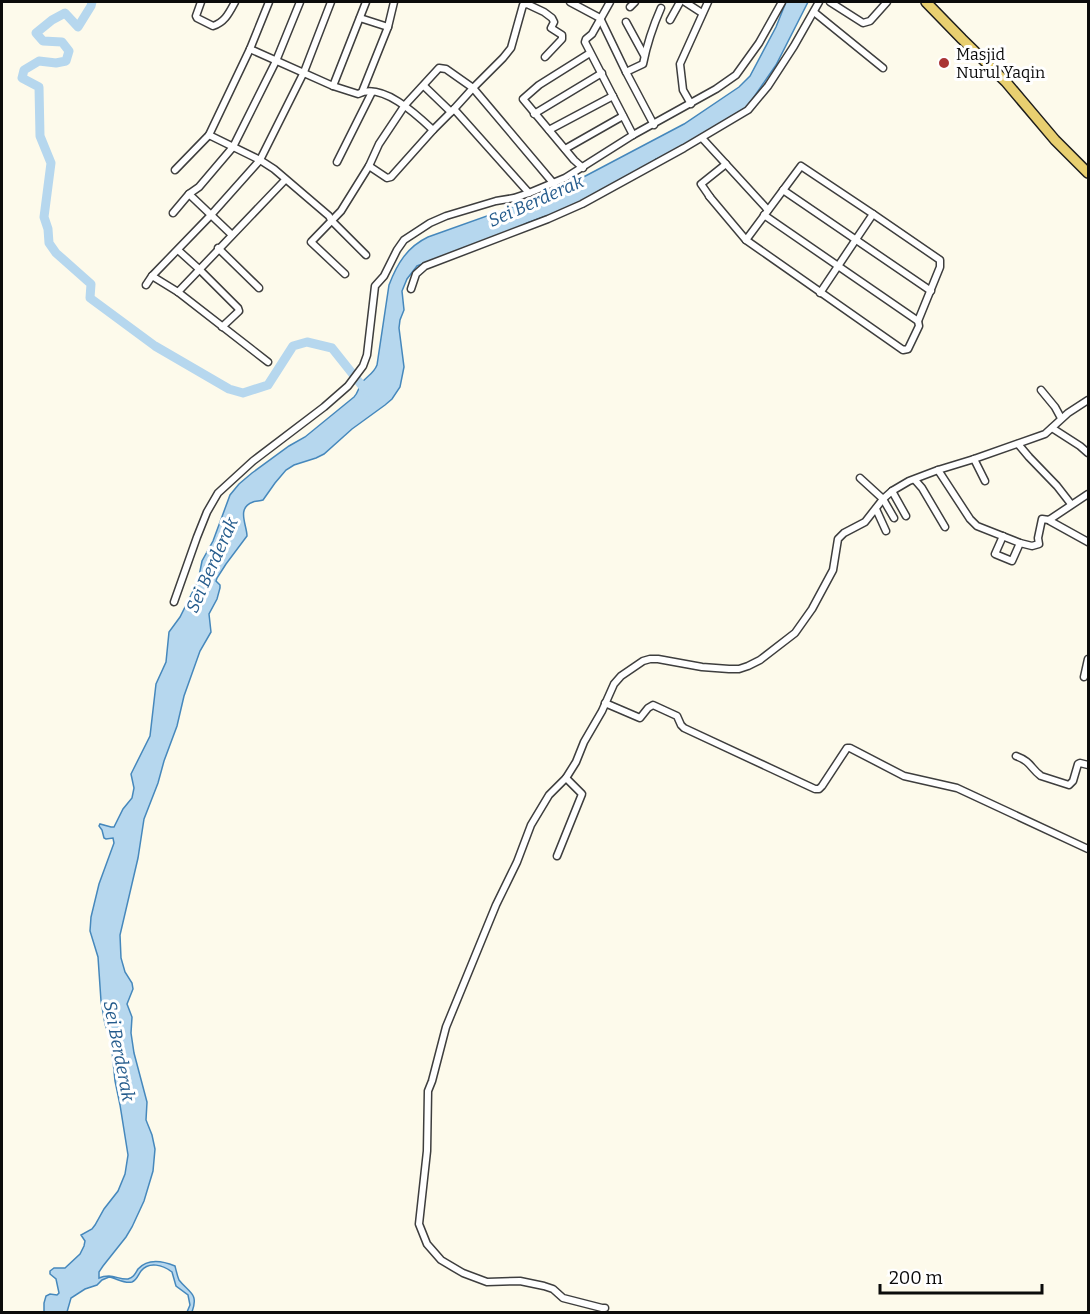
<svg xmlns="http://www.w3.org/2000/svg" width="1090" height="1314" font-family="Bitter,serif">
<rect width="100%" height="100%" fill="#fdfaeb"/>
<path fill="#b6d7ee" stroke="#4688bc" stroke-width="1.5" d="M786 2H808L776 65 747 107 664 157 656 159 650 165 616 185 601 190 591 197 552 214 527 223 507 234 493 237 417 266 407 279 402 291 404 310 400 320 399 328 404 367 400 387 392 399 385 405 352 429 324 454 316 458 294 465 286 470 275 483 263 500C260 501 256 501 253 502 236 508 247 525 247 536L226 564 217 578 216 581 220 585V588L217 599 209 614 211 632 200 651 184 696 177 726 164 761 158 783 144 819 138 858 120 935 121 958 125 972 132 983 133 989 127 1004 132 1017 131 1033 134 1053 147 1102 146 1120 152 1135 155 1149 153 1171 144 1201 132 1227 126 1237 103 1266 99 1272V1278C101 1277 107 1276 109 1276 116 1276 121 1280 128 1279 134 1277 135 1274 138 1269 148 1258 163 1261 175 1266 176 1270 177 1275 179 1280 189 1293 199 1293 192 1312H187L190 1305 188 1295 176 1286 172 1272C163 1265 149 1261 141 1271 138 1275 137 1280 132 1282 124 1284 116 1278 109 1277L102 1280 97 1285 85 1289 71 1298 67 1312H44V1303L46 1296 50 1294 57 1295 59 1293 56 1279 50 1274V1271L54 1268H65L80 1254 84 1246 85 1241 81 1235 92 1229 95 1225 104 1209 118 1191 125 1174 128 1155 120 1105 115 1081 111 1041 105 1024 101 1001 98 957 90 931 91 917 99 884 114 843 113 838 106 839 104 838 102 830 99 826 100 824 111 827H114L123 809 132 798 134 788 131 774 150 736 156 684 166 662 169 632 180 617 198 581 202 561 213 541 230 495 239 484 252 473 289 446 305 437 354 397C358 393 358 389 361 384 366 376 373 375 377 365L389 285C397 264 407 247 428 237L557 191 684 124 739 87 750 76 776 27Z"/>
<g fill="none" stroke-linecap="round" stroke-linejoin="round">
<path stroke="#b6d7ee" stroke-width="9" d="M92 2 91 6 78 27 65 13 52 20 36 33 43 41 62 42 69 51 66 61 56 63 39 61 24 70 22 78 39 87 40 136 51 163 44 217 48 229 49 243 56 253 91 284 90 298 155 346 229 389 243 393 268 385 293 346 307 342 332 348 367 392"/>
<defs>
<g id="minor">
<path d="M201 2 196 16 197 18 213 26C225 22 229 13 235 2"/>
<path d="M570 2 600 18 626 72 654 125"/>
<path d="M610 2 592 34 586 39 585 42 633 135"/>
<path d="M685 2 702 13"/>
<path d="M830 2 863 23 870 21 887 2"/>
<path d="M630 7 635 2"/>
<path d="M814 12 883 68"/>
<path d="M360 18 388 27"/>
<path d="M670 20 680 2"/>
<path d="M626 22 644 55"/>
<path d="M250 49 333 86 358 94C382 82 416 114 433 130"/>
<path d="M626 72 643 64C647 44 653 26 661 8"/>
<path d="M333 86 366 2"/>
<path d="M424 86 451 112"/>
<path d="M362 92 388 27 394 2"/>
<path d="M691 104 683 90 680 64 708 2"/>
<path d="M454 109 529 193"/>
<path d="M534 114 602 73"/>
<path d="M549 130 613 96"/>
<path d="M209 135 260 160 274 169 329 216 331 220 366 255"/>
<path d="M702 138 768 210"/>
<path d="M565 149 623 116"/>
<path d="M337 162 372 92"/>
<path d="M369 166 387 178 391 177 433 130 454 109 473 88 503 58 511 48 523 5 527 4 544 12 552 18 554 22 551 28 562 35V39L545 57"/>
<path d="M583 168 574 160 523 99 539 85 590 53"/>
<path d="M175 170 209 135 250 49 269 2"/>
<path d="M783 190 931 291"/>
<path d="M189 194 232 235"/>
<path d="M709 196 746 240 903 350 908 349 919 326 918 321 764 215"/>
<path d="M710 197 701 184 726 164"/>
<path d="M173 213 189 194 199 187 233 147 276 61 300 2"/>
<path d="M873 214 940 260V267L918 321"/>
<path d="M746 240 801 166 873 214 820 293"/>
<path d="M218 248 259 288"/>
<path d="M178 250 199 269 238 308 239 311 222 327"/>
<path d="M345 274 311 242 341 211 369 166 379 144 405 105 439 68 446 69 473 88 554 184"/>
<path d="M146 285 152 276"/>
<path d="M411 289 416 274 425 266 548 219 582 204 684 148 748 110 768 86 794 46 819 2"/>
<path d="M178 292 285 180"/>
<path d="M268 362 178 292 152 276 211 215 260 160 304 72 331 2"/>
<path d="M1041 390 1055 407 1061 418"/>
<path d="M1052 428 1080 446 1088 453"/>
<path d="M1018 444 1029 457 1057 486 1071 504"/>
<path d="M974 459 985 481"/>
<path d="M938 470 970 519 977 526 1020 543 1032 546 1039 544 1038 538 1042 519 1049 520 1088 494"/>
<path d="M860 478 883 499 894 518"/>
<path d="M915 480 922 488 945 527"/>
<path d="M892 491 906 516"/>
<path d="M876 509 886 531"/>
<path d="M1049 520 1050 521 1088 542"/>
<path d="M1003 536 995 554 1012 561 1020 543"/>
<path d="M174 602 197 537 207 512 218 493 253 461 324 407 348 386 363 366 367 355 375 286 384 276 397 250 404 240 430 223 446 216 496 201 514 198 529 193 565 178 633 135 716 89 736 75 759 43 782 2"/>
<path d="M1084 677 1088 659"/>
<path d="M605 703 640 718 648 708 653 705 677 716 681 725 684 728 815 789H819L822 786 847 748H850L904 776 957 788 1088 849"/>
<path d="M1016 756C1032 762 1030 768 1041 776L1069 785 1073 781 1078 764 1080 763 1088 765"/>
<path d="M557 856 582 794 566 778"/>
<path d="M605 1308H602L563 1298 553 1289 544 1286 520 1281 487 1282 463 1273 441 1260 427 1244 419 1224 427 1151 428 1091 432 1081 446 1027 496 905 517 862 531 825 549 795 566 778 576 762 584 742 602 711 614 684 621 676 643 661 650 659H658L702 667 729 669H739L748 666 760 660 795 633 812 609 833 570 838 539 844 533 865 522 883 499 892 491 909 481 938 470 974 459 1045 434 1068 413 1088 400"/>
</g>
<path id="primary" d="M926 2 962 39 1006 82 1055 140 1088 173"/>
</defs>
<use href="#minor" stroke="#3e3e3e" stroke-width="9"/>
<use href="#primary" stroke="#1c1c1c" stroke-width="12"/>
<use href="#minor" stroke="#fff" stroke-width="6"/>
<use href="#primary" stroke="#e8cf70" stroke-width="9"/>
</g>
<circle fill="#a93435" stroke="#fff" stroke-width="2" cx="944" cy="63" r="6"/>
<g text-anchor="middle" stroke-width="6" stroke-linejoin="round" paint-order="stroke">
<g font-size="16" fill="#0b0b0b" stroke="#fff" text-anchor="start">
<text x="956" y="60">Masjid<tspan x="956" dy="18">Nurul Yaqin</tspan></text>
</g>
<g font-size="18" font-style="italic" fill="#245b8c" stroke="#fff">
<text transform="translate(536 201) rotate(-24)" y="6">Sei Berderak</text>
<text transform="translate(212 565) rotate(-66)" y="6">Sei Berderak</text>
<text transform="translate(119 1051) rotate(79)" y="6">Sei Berderak</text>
</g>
</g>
<rect width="1090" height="1314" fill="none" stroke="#0b0b0b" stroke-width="6"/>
<path d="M880 1284v9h162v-9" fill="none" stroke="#0b0b0b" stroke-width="3"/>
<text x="889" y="1284" font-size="18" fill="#0b0b0b" stroke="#ffffff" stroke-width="4.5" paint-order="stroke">200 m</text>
</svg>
